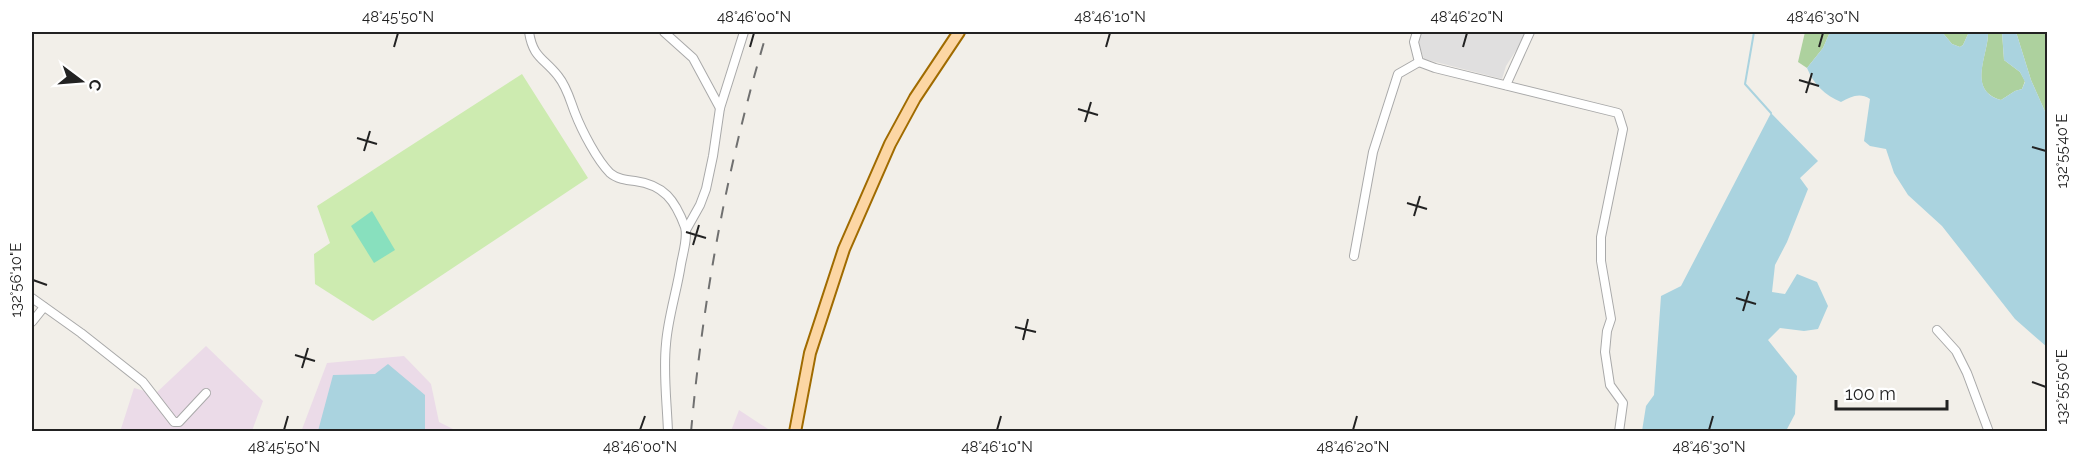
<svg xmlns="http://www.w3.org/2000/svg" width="2079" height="463" font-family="Raleway,sans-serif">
<rect width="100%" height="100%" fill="#f2efe9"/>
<path fill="#e0dfdf" d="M1421 32H1528L1506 66 1502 79 1424 59 1418 41Z"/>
<g fill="#ebdbe8">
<path d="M206 346 263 401 252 431 120 432 134 388 155 394Z"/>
<path d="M404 356 431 384 439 422 457 431 301 432 327 363Z"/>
<path d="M739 410 771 431H731Z"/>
</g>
<path fill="#cdebb0" d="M522 74 588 178 373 321 315 284 314 254 330 243 317 206Z"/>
<g fill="#add19e">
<path d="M1805 32H1830L1823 48 1807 68 1798 62Z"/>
<path d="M1942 32H1969L1963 45 1960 47 1952 44Z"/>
<path d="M1988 32H2002L2004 60 2020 72 2025 81 2022 89 2015 91 2001 100C1966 90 1989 54 1988 32Z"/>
<path d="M2016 32H2047V116L2031 80Z"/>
</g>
<path fill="#88e0be" d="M372 211 395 250 374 263 351 226Z"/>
<g fill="#aad3df">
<path d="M1830 32H1942L1952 44 1960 47 1963 45 1969 32H1988C1989 54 1966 90 2001 100L2015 91 2022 89 2025 82 2020 72 2004 60 2002 32H2016L2031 80 2047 116V347L2015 319 1942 226 1908 195 1894 173 1886 149 1870 146 1864 141 1870 99C1859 92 1851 97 1841 102 1825 95 1814 85 1807 68L1823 48Z"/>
<path d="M1771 113 1818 161 1800 178 1808 189 1787 242 1775 265 1772 292 1785 294 1797 274 1817 282 1828 306 1818 329 1804 331 1780 328 1768 340 1797 376 1795 414 1786 431H1642L1646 406 1654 395 1661 296 1681 286Z"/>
<path d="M388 364 425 395V431H318L333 375 375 374Z"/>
</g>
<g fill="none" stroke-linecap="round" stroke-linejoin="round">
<path stroke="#aad3df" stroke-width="2" d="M1754 32 1745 84 1771 113"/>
<defs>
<g id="minor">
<path d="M529 32C533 58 544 58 558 76 567 87 570 100 575 113 582 131 597 160 610 173 617 179 626 180 635 181 664 185 675 200 685 227 688 237 683 253 681 264 677 291 668 317 666 344 663 373 667 403 668 432"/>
<path d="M664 32 693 58 720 108"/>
<path d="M1417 32 1414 42 1419 62 1435 68 1618 113 1623 129 1601 237V261L1611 319 1607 331 1605 352 1610 385 1623 403 1619 432"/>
<path d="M1506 85 1530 32"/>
<path d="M686 230 700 205 706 189 713 156 720 108 744 32"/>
<path d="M1354 256 1373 152 1398 74 1419 62"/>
<path d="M32 298 81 333 143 382 174 422H179L206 393"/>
<path d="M32 322 44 307"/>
<path d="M1937 330 1956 351 1967 373 1989 432"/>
</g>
<path id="major" d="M795 432 810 353 844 249 890 144 915 98 959 32"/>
</defs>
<use href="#minor" stroke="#a9a9a9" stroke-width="10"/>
<use href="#major" stroke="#a06b00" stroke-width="14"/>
<use href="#minor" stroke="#fff" stroke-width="8"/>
<use href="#major" stroke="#fcd6a4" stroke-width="10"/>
<path stroke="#707070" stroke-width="2" stroke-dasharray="12 12" stroke-linecap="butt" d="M691 432C703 297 728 161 767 32"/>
</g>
<path fill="none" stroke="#222" stroke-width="2" d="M394 47 398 33M750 47 754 33M1106 47 1110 33M1463 47 1467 33M1819 47 1823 33M1799 80 1819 86M1806 93 1812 73M1078 109 1098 115M1085 122 1091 102M357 138 377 144M2032 147 2046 151M364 151 370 131M1407 203 1427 209M1414 216 1420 196M686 232 706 238M693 245 699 225M33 280 47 285M1736 298 1756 304M1743 311 1749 291M1015 327 1036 332M1023 340 1028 319M295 355 315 361M302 368 308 348M2032 382 2046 387M284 430 288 416M640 430 645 416M997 430 1001 416M1353 430 1357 416M1709 430 1713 416"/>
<rect width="2079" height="463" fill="none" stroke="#ffffff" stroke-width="66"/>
<g transform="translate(81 81) rotate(106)" stroke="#ffffff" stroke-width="4.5" paint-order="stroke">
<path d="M0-4.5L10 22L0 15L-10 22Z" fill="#222222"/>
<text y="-9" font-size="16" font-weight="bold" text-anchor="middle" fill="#222222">С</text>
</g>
<path d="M1836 400v9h111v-9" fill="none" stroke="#222222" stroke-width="3"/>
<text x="1845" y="400" font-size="18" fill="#222222" stroke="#ffffff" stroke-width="4.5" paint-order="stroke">100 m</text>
<rect x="33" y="33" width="2013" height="397" fill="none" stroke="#222" stroke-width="2"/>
<g font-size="15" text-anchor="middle" fill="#222">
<text x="398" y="22">48°45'50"N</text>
<text x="754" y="22">48°46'00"N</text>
<text x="1110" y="22">48°46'10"N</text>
<text x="1467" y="22">48°46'20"N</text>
<text x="1823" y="22">48°46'30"N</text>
<text transform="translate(2062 151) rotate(-90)" y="5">132°55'40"E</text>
<text transform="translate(16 280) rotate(-90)" y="5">132°56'10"E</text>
<text transform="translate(2062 387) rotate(-90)" y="5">132°55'50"E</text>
<text x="284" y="452">48°45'50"N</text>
<text x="640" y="452">48°46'00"N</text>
<text x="997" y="452">48°46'10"N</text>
<text x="1353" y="452">48°46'20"N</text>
<text x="1709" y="452">48°46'30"N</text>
</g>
</svg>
